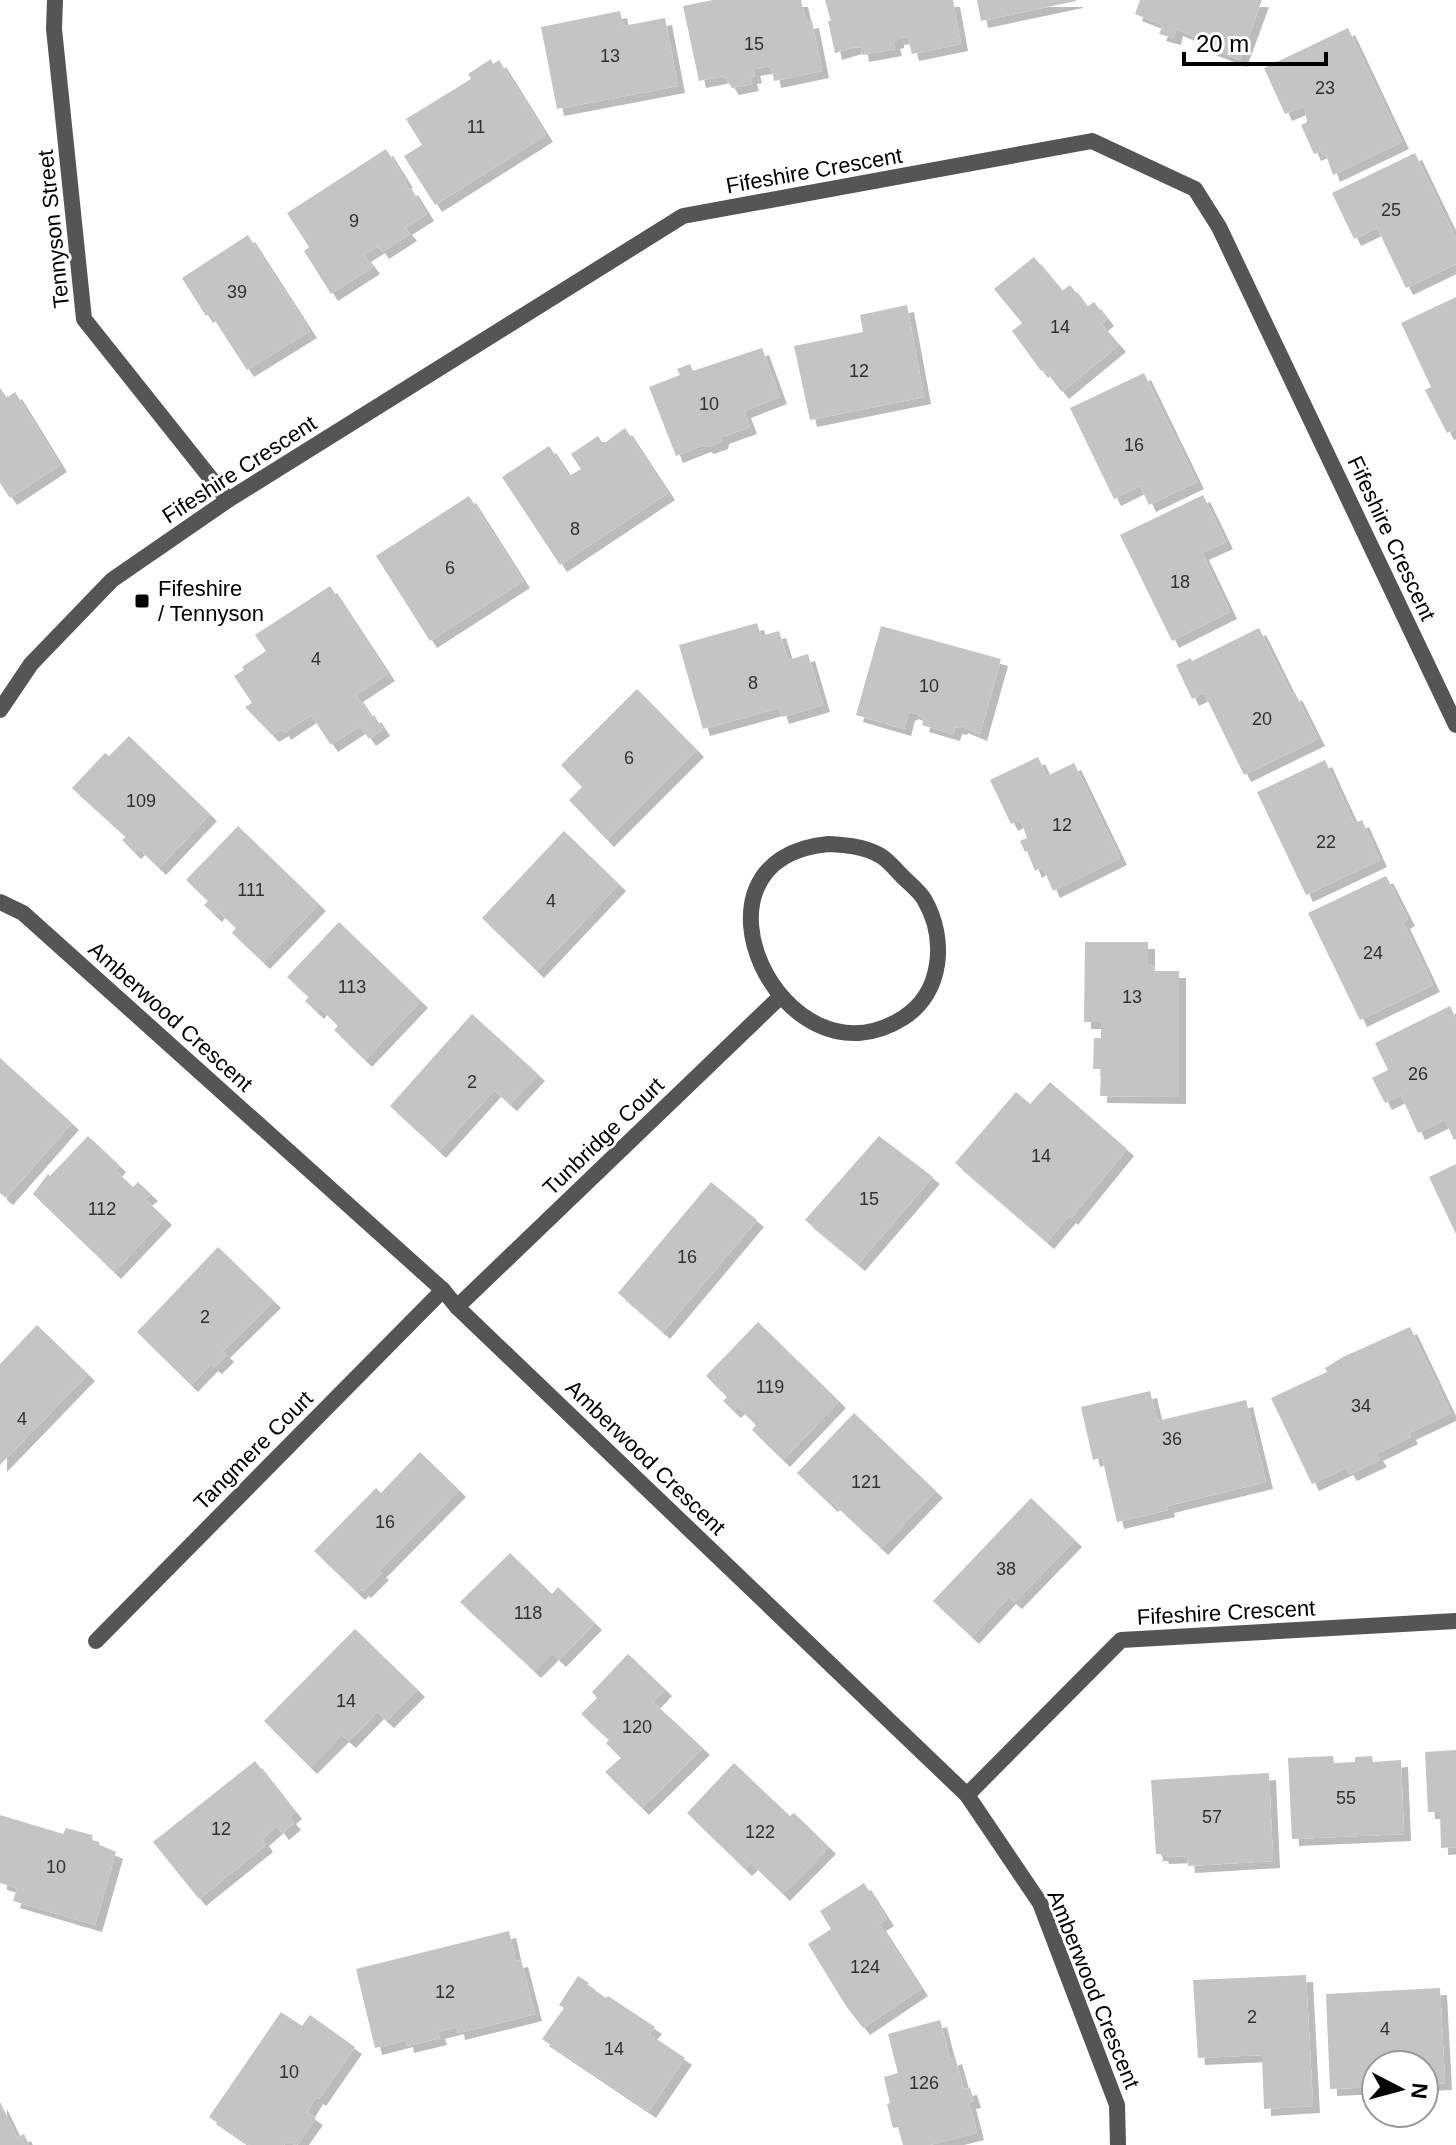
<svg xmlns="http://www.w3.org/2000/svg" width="1456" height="2145" font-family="Arial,sans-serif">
<defs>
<filter id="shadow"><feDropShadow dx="7" dy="7" stdDeviation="0" flood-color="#0004"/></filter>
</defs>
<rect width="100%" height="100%" fill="#fff"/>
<g fill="#c4c4c4" filter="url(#shadow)">
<path d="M713 0H801L806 22 812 21 822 71 774 81 771 66 753 69 755 76 750 77 752 84 732 88 724 76 699 81 683 6Z"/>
<path d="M825 0H953L961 44 912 54 908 38 905 37 897 38V41L893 42 895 49 862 55 861 48 855 47 835 53 828 21H831Z"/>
<path d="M977 0H1076V1L981 21Z"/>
<path d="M1140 0H1262L1240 60 1198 44 1200 39 1176 29 1174 38 1159 34 1163 25 1135 14Z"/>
<path d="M620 11 623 26 665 18 678 86 557 109 541 27Z"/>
<path d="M1348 28 1402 142 1333 175 1326 155 1324 156 1321 151 1314 154 1301 125 1307 122 1305 110 1302 107 1285 114 1264 68Z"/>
<path d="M491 59 493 64 499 60 546 135 435 205 404 156 422 145 406 119 471 79 468 74Z"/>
<path d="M386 149 406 181 404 182 409 189 411 188 427 214 405 228 410 234 382 252 378 246 364 255 373 267 331 294 304 251 309 247 287 213Z"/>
<path d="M1415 153 1456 238V264L1406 288 1377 228 1354 239 1332 193Z"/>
<path d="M248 235 310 331 247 370 210 313 206 316 182 278Z"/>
<path d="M1034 257 1062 291 1070 285 1087 307 1094 302 1107 319 1101 324 1119 345 1062 392 1044 369 1041 371 1012 331 1022 323 994 289Z"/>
<path d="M1456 297V429L1447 433 1425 390 1431 387 1401 323Z"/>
<path d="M907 305 924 397 810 420 794 346 863 332 860 315Z"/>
<path d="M762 348 780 397 744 411 750 427 722 437 721 442 707 447 704 445 676 456 649 387 680 375 677 369 690 364 693 371Z"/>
<path d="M1144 373 1197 482 1149 505 1140 486 1114 499 1070 408Z"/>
<path d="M0 388 7 398 15 392 60 465 10 498 0 483Z"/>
<path d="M625 428 668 493 560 565 502 477 549 446 569 476 581 469 571 454 598 436 602 442H606Z"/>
<path d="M1203 495 1226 542 1202 553 1230 612 1172 641 1120 535Z"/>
<path d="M469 496 523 581 430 641 376 556Z"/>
<path d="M330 586 388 674 356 695 371 717 374 715 383 729 369 739 360 726 331 745 311 715 284 733 282 729 272 735 245 707 252 703 234 676 244 670 242 667 266 651 255 635Z"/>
<path d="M757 623 761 636 779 631 788 660 808 654 823 705 782 717 779 708 703 729 679 645Z"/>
<path d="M881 626 1001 659 980 734 961 726 960 728 955 727 953 734 922 725 924 718 912 712 908 714 904 729 856 715Z"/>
<path d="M1259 628 1292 695 1295 693 1318 739 1244 775 1204 693 1192 699 1176 665 1191 658 1192 661Z"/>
<path d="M637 689 697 750 607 840 569 800 582 787 561 765Z"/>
<path d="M129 736 210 814 159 868 138 848 134 852 122 840 126 837 72 788 105 753 109 756Z"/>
<path d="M1038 757 1047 776 1074 763 1120 858 1053 891 1044 870 1041 867 1035 871 1027 851 1025 852 1020 841 1027 838 1023 826 1019 820 1011 824 990 780Z"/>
<path d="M1325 760 1354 823 1362 820 1380 860 1306 895 1257 792Z"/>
<path d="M238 826 319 904 263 962 232 933 236 928 218 911 215 915 204 905 208 901 186 880Z"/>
<path d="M564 831 619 884 537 971 482 918Z"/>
<path d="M1386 876 1408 919 1403 922 1433 985 1360 1020 1308 913Z"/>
<path d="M339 922 421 1001 365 1060 334 1030 338 1026 320 1008 317 1012 305 1001 309 997 287 977Z"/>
<path d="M1085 942H1148V965L1154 966 1155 971H1179V1097L1100 1096 1101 1069H1093L1094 1038H1101V1022H1084Z"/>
<path d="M1450 1006 1456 1019V1139L1454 1140 1445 1120 1418 1133 1401 1095 1385 1103 1372 1078 1388 1070 1375 1043Z"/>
<path d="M472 1014 538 1074 510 1104 494 1090 439 1151 390 1106Z"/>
<path d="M0 1058 72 1123 6 1198 0 1193Z"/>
<path d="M1050 1082 1127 1149 1071 1218 1069 1216 1047 1242 955 1163 1016 1092 1030 1104Z"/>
<path d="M88 1136 119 1165 115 1170 133 1187 138 1182 151 1194 145 1199 165 1218 114 1272 33 1194 48 1174 50 1176Z"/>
<path d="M879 1136 933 1177 858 1264 805 1220Z"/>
<path d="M1456 1164V1234L1429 1177Z"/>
<path d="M711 1182 757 1220 663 1332 618 1293Z"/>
<path d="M218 1247 274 1301 223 1351 227 1355 215 1367 211 1364 191 1385 137 1332Z"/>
<path d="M758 1322 839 1401 783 1460 752 1430 756 1425 738 1407 734 1411 723 1401 727 1397 706 1376Z"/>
<path d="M37 1325 88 1374 0 1465V1364Z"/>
<path d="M1410 1327 1451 1413 1409 1433 1411 1437 1376 1454 1380 1460 1350 1474 1346 1468 1312 1484 1271 1398 1327 1372 1325 1368 1343 1357Z"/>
<path d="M1150 1391 1157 1421 1246 1400 1266 1482 1167 1506 1168 1510 1117 1522 1102 1457 1093 1460 1081 1407Z"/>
<path d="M854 1413 936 1491 881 1548 833 1503 831 1505 797 1473Z"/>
<path d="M420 1452 459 1490 379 1571 382 1573 364 1591 362 1589 358 1593 314 1551 376 1488 381 1493Z"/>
<path d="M1031 1498 1075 1540 1015 1602 1009 1597 972 1637 933 1601Z"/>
<path d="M510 1553 552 1594 558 1587 595 1623 559 1660 552 1653 534 1671 460 1602Z"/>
<path d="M355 1629 418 1690 387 1721 377 1712 349 1741 342 1735 310 1767 264 1721Z"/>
<path d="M628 1654 665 1689 653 1702 703 1748 642 1808 605 1772 621 1758 606 1743 609 1740 581 1714 597 1698 592 1692Z"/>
<path d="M1456 1750V1847L1441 1848 1440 1812H1428L1425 1752Z"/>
<path d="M1333 1756 1334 1763 1355 1762V1757L1372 1756 1373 1762 1401 1760 1404 1834 1292 1839 1288 1758Z"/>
<path d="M255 1761 295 1812 289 1817 294 1823 282 1833 277 1826 262 1839 266 1845 199 1899 153 1842Z"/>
<path d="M734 1763 790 1816 794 1813 829 1847 783 1894 751 1863 745 1869 687 1813Z"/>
<path d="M1269 1773 1273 1861 1188 1866 1187 1856 1162 1857 1161 1854H1156L1151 1780Z"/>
<path d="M0 1815 63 1834 66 1828 92 1835 93 1842 116 1852 95 1925 13 1901 17 1888 0 1883Z"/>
<path d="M864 1883 887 1919 879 1924 921 1989 863 2028 846 2006 808 1944 831 1929 820 1911Z"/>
<path d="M509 1931 516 1961 521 1960 535 2014 458 2033 457 2027 438 2032 440 2038 407 2046 406 2040 375 2048 356 1969Z"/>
<path d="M1306 1975 1313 2106 1264 2109 1262 2055 1198 2058 1193 1980Z"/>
<path d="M578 1976 589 1983 587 1985 606 1998 608 1996 655 2027 649 2034 685 2058 649 2111 542 2039 564 2008 559 2005Z"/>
<path d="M1440 1988 1445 2083 1424 2084V2065H1376V2087L1330 2089 1326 1994Z"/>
<path d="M281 2012 302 2026 310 2015 355 2047 319 2099 316 2097 307 2112 316 2118 297 2145 286 2142 284 2145H250L209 2117Z"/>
<path d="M940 2020 950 2059 955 2057 964 2089 970 2088 974 2101 969 2102 977 2133 929 2145H903L898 2127 893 2128 887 2104 890 2103 884 2077 898 2073 888 2034Z"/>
<path d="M0 2102 17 2137 24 2134 29 2145H0Z"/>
</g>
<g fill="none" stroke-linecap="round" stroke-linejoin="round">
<g stroke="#555" stroke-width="16">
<path d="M55 0 54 29 84 319 228 500"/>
<path d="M0 710 31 664 112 580 228 500 683 216 1092 141 1195 189 1219 227 1456 725"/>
<path d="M828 844C846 845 864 846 881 856 889 861 896 870 903 877 910 884 919 891 924 899 947 938 943 993 903 1018 783 1094 671 859 828 844Z"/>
<path d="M457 1307 780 997"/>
<path d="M96 1641 443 1290"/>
<path d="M967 1795 1121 1640 1456 1621"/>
</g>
<path stroke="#555" stroke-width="16" d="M0 902 23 913 443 1290 457 1307 967 1795 1040 1903 1117 2105 1118 2145"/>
</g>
<rect fill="#000" stroke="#fff" stroke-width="3" x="134" y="593" width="16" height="16" rx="4"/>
<g text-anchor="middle" stroke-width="6" stroke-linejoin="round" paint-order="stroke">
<g font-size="18" fill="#313131">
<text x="754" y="50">15</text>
<text x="610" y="62">13</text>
<text x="1325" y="94">23</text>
<text x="476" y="133">11</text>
<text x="1391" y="216">25</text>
<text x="354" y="227">9</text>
<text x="237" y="298">39</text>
<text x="1060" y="333">14</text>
<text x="859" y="377">12</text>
<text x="709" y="410">10</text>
<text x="1134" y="451">16</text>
<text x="575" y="535">8</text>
<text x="450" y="574">6</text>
<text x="1180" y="588">18</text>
<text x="316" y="665">4</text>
<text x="753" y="689">8</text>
<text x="929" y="692">10</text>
<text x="1262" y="725">20</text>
<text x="629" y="764">6</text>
<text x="141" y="807">109</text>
<text x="1062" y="831">12</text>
<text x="1326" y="848">22</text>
<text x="251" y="896">111</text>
<text x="551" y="907">4</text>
<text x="1373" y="959">24</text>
<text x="352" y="993">113</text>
<text x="1132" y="1003">13</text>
<text x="1418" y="1080">26</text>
<text x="472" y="1088">2</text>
<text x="1041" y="1162">14</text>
<text x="869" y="1205">15</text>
<text x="102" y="1215">112</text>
<text x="687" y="1263">16</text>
<text x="205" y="1323">2</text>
<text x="770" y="1393">119</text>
<text x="1361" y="1412">34</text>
<text x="22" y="1425">4</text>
<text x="1172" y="1445">36</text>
<text x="866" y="1488">121</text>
<text x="385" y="1528">16</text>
<text x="1006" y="1575">38</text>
<text x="528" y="1619">118</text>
<text x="346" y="1707">14</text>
<text x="637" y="1733">120</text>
<text x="1346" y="1804">55</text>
<text x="1212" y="1823">57</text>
<text x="221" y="1835">12</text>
<text x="760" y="1838">122</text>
<text x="56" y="1873">10</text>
<text x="865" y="1973">124</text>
<text x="445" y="1998">12</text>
<text x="1252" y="2023">2</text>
<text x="1385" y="2035">4</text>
<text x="614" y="2055">14</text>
<text x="289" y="2078">10</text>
<text x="924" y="2089">126</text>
</g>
<g font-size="22" fill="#000" stroke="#fff">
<text transform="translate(814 170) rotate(-10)" y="8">Fifeshire Crescent</text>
<text transform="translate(53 229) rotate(-96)" y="8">Tennyson Street</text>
<text transform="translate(239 469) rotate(-33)" y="8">Fifeshire Crescent</text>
<text transform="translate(1392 538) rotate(65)" y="8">Fifeshire Crescent</text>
<text transform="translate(171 1016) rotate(42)" y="8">Amberwood Crescent</text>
<text transform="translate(603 1136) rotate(-44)" y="8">Tunbridge Court</text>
<text transform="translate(253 1450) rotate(-45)" y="8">Tangmere Court</text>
<text transform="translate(646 1457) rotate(44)" y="8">Amberwood Crescent</text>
<text transform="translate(1226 1612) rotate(-3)" y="8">Fifeshire Crescent</text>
<text transform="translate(1094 1989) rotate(68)" y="8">Amberwood Crescent</text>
</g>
<g font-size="22" fill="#000" stroke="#fff" text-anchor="start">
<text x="158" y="596">Fifeshire<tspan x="158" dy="25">/ Tennyson</tspan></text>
</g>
</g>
<g transform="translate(1400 2089) rotate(96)"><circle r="38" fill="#ffffff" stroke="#999999" stroke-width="2"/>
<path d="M0-6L14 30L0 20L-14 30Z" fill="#000000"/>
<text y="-12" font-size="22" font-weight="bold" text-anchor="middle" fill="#000000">N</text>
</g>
<path d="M1184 52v12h142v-12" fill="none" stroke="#000000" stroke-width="4"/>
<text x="1196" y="52" font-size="24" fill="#000000" stroke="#ffffff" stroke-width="6" paint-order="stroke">20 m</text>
</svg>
